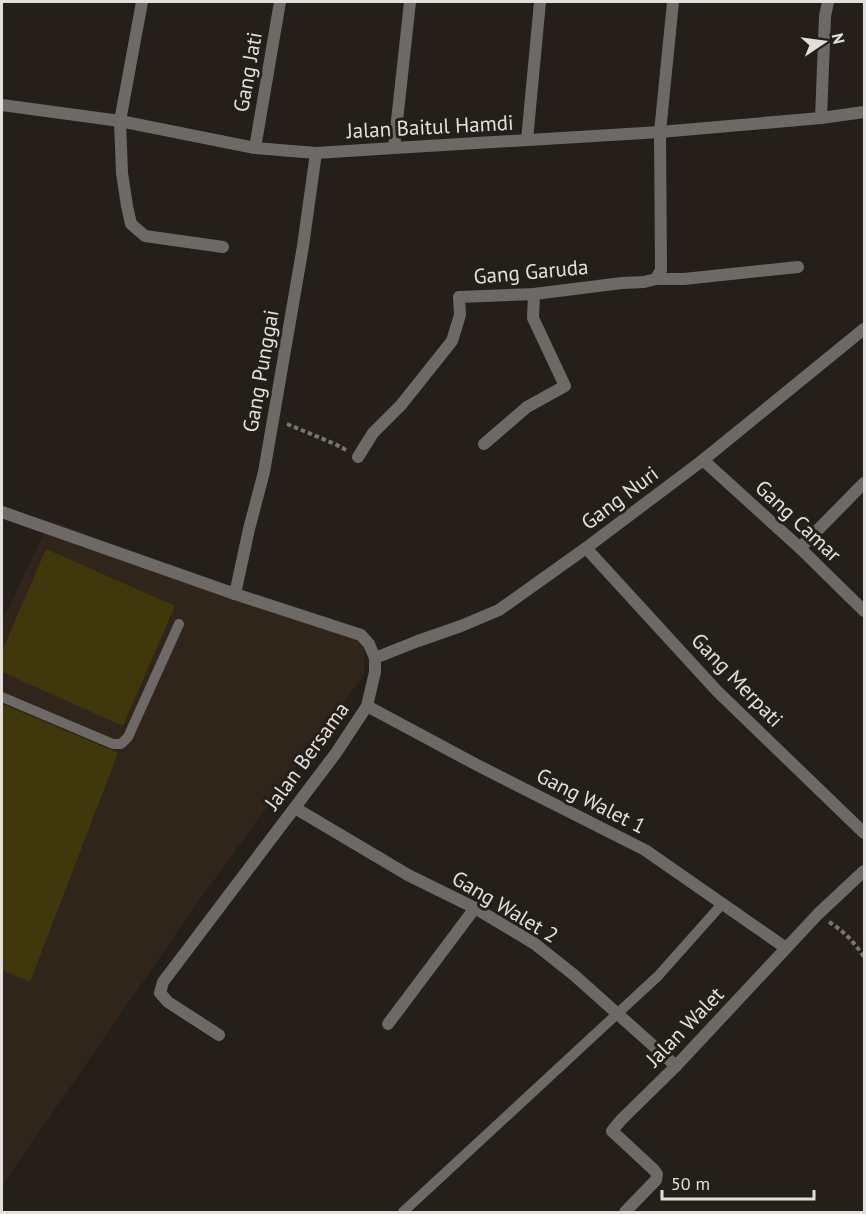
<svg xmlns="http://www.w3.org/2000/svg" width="866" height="1214" font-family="'PT Sans',sans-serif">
<rect width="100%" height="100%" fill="#241f19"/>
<path fill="#2f251b" d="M50 520 235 594 365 633 364 675 203 895 2 1186V622Z"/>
<g fill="#41370d">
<path d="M46 549 175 606 123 726 2 672V651Z"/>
<path d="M2 704 118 753 30 982 2 970Z"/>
</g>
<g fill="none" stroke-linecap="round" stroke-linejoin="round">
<g stroke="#797470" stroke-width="4" stroke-dasharray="4.5 3" stroke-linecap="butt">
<path d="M287 424 335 444 346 450"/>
<path d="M829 922C844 931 855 943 864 957"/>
</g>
<g stroke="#6d6967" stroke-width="10">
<path d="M2 697 113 744H121L128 737 179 624"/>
<path d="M403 1212 658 976 723 903"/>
</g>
<g stroke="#6d6967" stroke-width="12">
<path d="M142 2 120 121 122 173 127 206 131 224 145 236 223 247"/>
<path d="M2 105 120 121 255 148 316 153 394 148 660 132 821 118 864 112"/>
<path d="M821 118 825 16 828 2"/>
<path d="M527 140 540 2"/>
<path d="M255 148 280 2"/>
<path d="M394 148 410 2"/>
<path d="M656 279H684L798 267"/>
<path d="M484 444 527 407 565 386 533 318 534 294"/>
<path d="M358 457 373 433 401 405 452 341 460 315 459 297 534 294 622 283 644 282 656 279 661 270 660 132 673 2"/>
<path d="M703 460 800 548 864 611"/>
<path d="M2 512 235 594 361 635 369 644 375 658V672L367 706 336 753 163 982 160 993 168 1002 219 1035"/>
<path d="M586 548 717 691 864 833"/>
<path d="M800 548 864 483"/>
<path d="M235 594 249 529 264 472 303 246 316 153"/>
<path d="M375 658 418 641 461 626 499 610 586 548 703 460 864 329"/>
<path d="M367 706 477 765 645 850 786 948"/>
<path d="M295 808 408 875 475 908 535 944 574 975 676 1066"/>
<path d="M388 1024 475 908"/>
<path d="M625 1212 656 1180 657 1174 654 1170 612 1131 621 1120 676 1066 818 914 864 871"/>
</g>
</g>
<g text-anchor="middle" stroke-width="6" stroke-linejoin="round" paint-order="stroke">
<g font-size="21" fill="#e3dfdc" stroke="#241f19">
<text transform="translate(248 72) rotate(-80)" y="7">Gang Jati</text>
<text transform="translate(430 127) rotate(-3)" y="7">Jalan Baitul Hamdi</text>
<text transform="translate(531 272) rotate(-5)" y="7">Gang Garuda</text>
<text transform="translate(261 371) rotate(-80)" y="7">Gang Punggai</text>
<text transform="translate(620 498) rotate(-37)" y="7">Gang Nuri</text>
<text transform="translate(798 521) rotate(43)" y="7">Gang Camar</text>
<text transform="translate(737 680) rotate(46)" y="7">Gang Merpati</text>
<text transform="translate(307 756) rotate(-54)" y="7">Jalan Bersama</text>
<text transform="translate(591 801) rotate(27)" y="7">Gang Walet 1</text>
<text transform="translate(505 907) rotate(31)" y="7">Gang Walet 2</text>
<text transform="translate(685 1027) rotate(-46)" y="7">Jalan Walet</text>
</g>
</g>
<rect width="866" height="1214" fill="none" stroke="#e3dfdc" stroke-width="6"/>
<g transform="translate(824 42) rotate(77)" stroke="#241f19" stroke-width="4.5" paint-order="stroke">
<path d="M0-4.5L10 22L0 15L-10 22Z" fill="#e3dfdc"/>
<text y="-9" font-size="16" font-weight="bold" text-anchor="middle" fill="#e3dfdc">N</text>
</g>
<path d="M662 1190v9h152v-9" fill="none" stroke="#e3dfdc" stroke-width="3"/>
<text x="671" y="1190" font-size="18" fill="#e3dfdc" stroke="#241f19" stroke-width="4.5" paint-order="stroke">50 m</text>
</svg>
